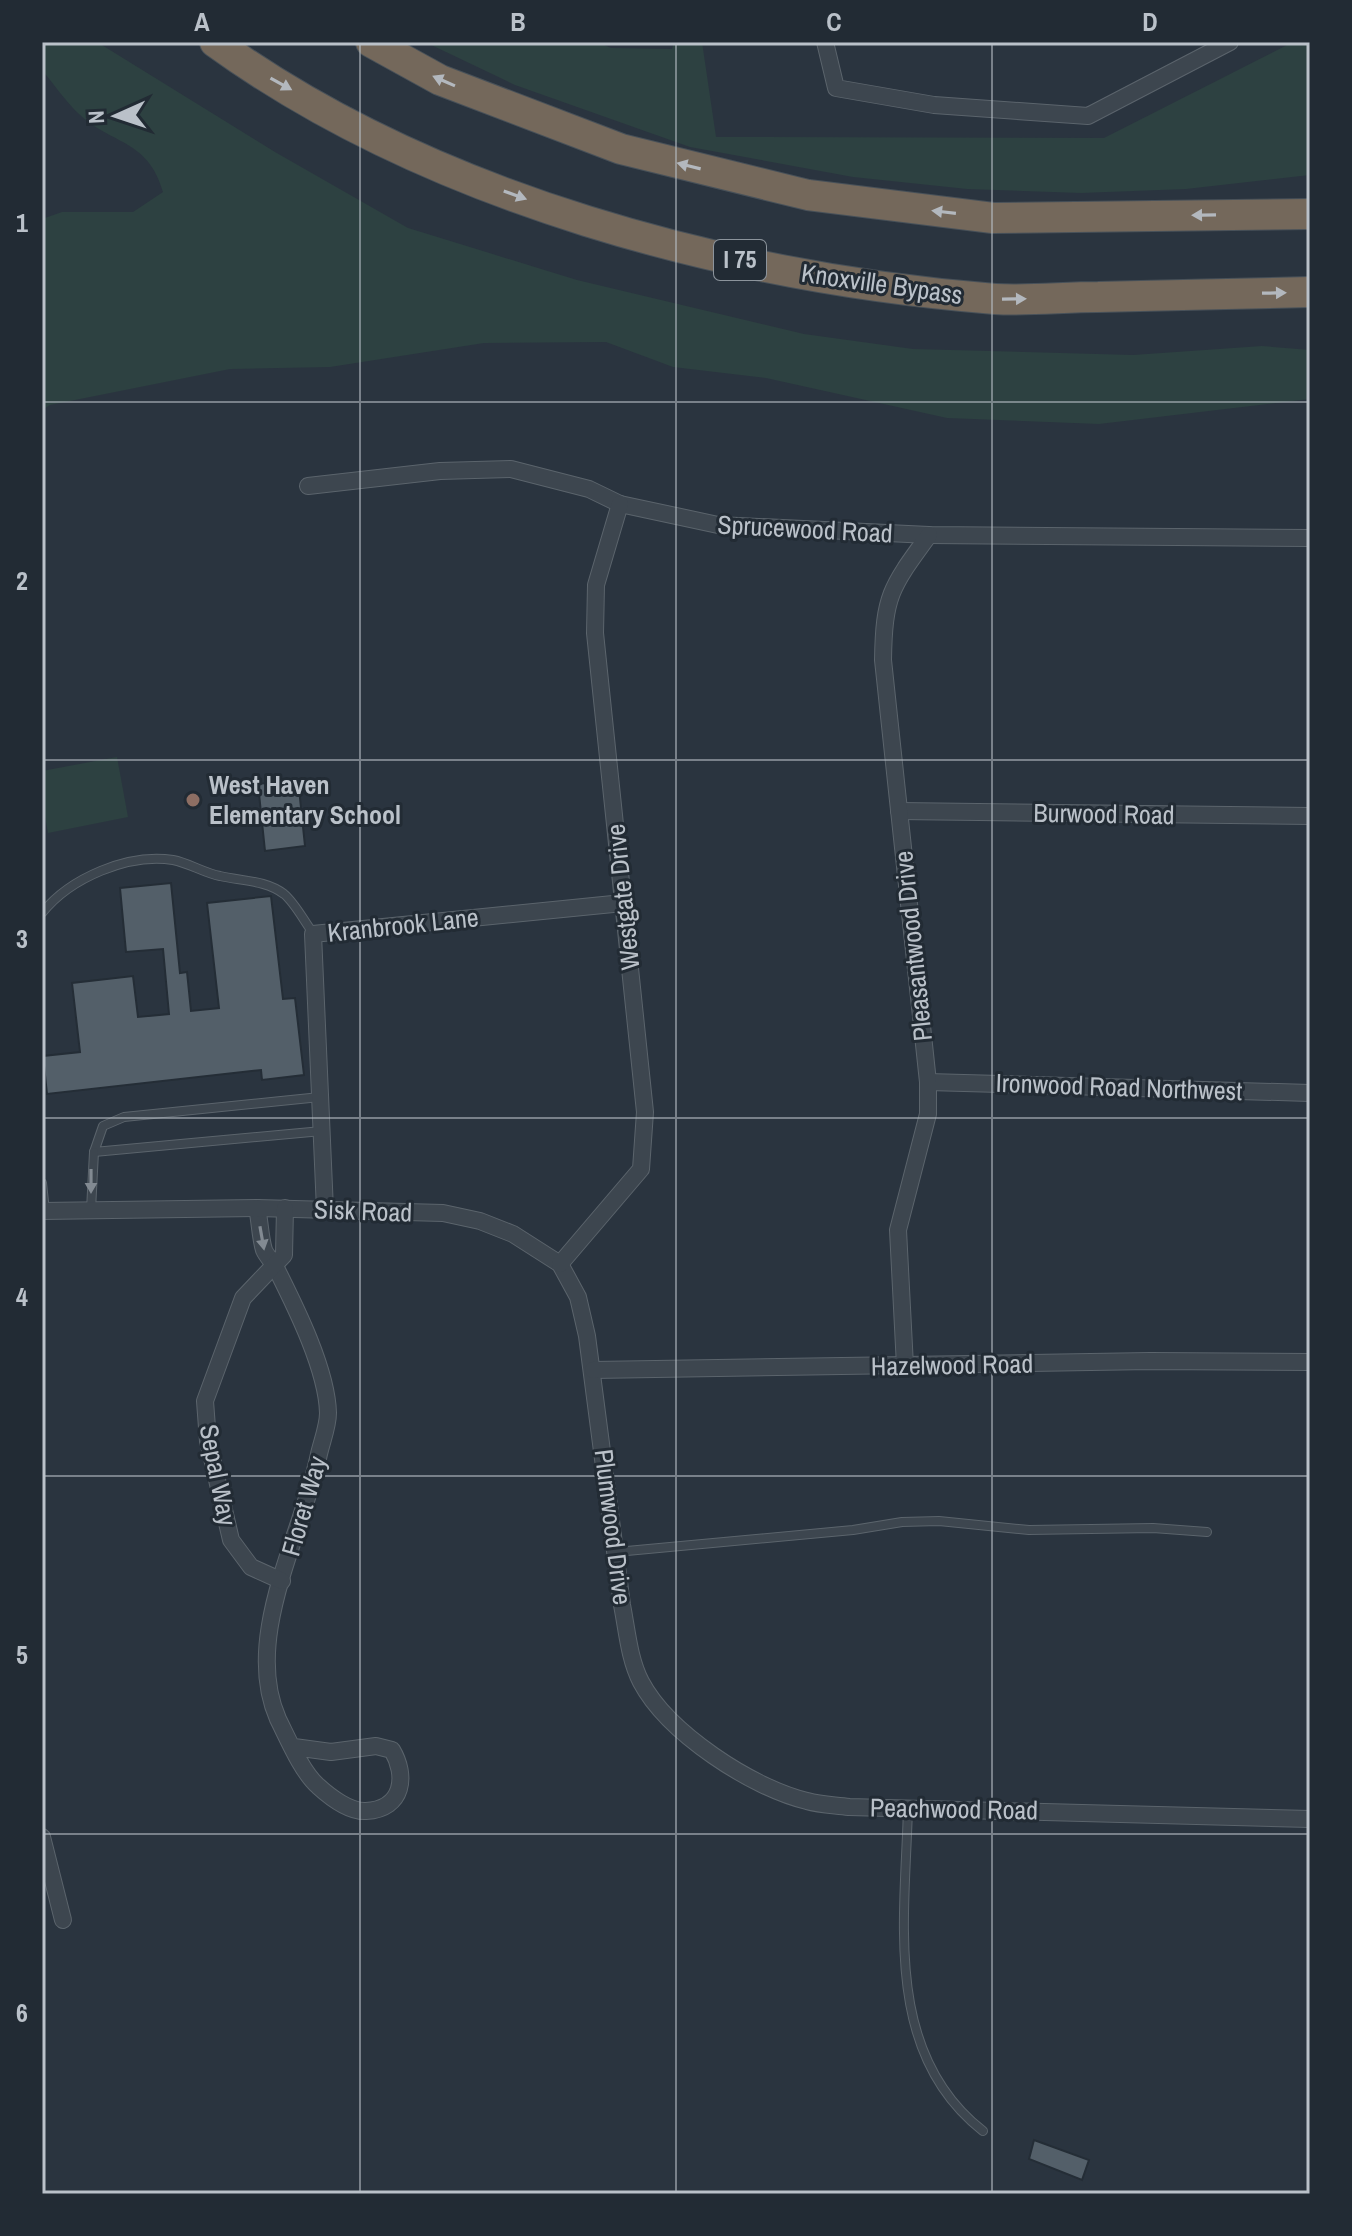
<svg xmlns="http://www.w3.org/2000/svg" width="1352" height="2236" font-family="'Archivo Narrow',sans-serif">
<rect width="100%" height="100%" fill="#2a343f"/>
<g fill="#2d4141">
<path d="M42 42H97L275 152 408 228 577 280 804 334 913 349 1133 355 1262 346 1310 350V399L1099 424 947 418 766 378 673 367 606 342 484 343 330 367 230 369 50 405 42 410V219L62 212H133L163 192C148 139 112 145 79 114 65 101 54 84 42 70Z"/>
<path d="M425 42H597L611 48 672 49 674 42H702L716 137 1104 138 1293 42H1310V175L1186 189 1081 193 967 189 853 177 690 147 515 85Z"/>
<path d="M117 757 128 817 48 833 42 800V771Z"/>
</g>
<g fill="#535f69" stroke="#242d36" stroke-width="2">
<path d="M298 779 305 846 265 851 258 784Z"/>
<path d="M171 883 180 973 187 972 191 1011 219 1008 207 903 271 896 283 999 295 998 304 1075 262 1080 261 1070 47 1094 43 1056 80 1052 72 983 133 976 138 1017 169 1014 163 949 126 952 120 888Z"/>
<path d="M1034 2140 1089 2160 1082 2180 1029 2159Z"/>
</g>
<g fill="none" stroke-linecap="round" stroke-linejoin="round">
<defs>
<g id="service">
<path d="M42 913C70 878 128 853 173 860 189 863 204 873 220 876 241 881 266 880 284 894 295 903 304 921 313 933"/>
<path d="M320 1097 124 1117 103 1126 94 1152 322 1131"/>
<path d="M42 1183 45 1211"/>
<path d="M91 1210 94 1152"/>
<path d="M616 1552 853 1530 902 1522 939 1521 1029 1530 1153 1528 1207 1532"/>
<path d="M908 1808C905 1920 883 2053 983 2131"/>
</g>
<g id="minor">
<path d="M825 42 836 88 934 105 1088 116 1230 42"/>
<path d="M308 486 440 471 511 469 589 489 620 504 718 525 929 535 1310 538"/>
<path d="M899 811 1310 816"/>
<path d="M928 1082 1310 1093"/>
<path d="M257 1208C260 1221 260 1237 264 1250 267 1257 274 1263 277 1270 296 1308 327 1370 328 1413 328 1426 322 1441 319 1454 302 1536 242 1638 278 1719 288 1739 302 1772 318 1786 330 1797 350 1812 366 1811 404 1809 407 1775 392 1750L376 1746 331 1752 294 1747"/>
<path d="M325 1210 313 934 623 903"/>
<path d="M42 1211 257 1208 443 1213 480 1221 513 1234 560 1264 578 1297 587 1336 622 1605C627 1630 629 1659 641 1682 668 1733 752 1788 807 1801 821 1805 835 1805 849 1807L1310 1819"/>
<path d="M560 1264 641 1169 645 1112 595 633 596 585 620 504"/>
<path d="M905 1366 898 1230 928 1114V1082L883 660C884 595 891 587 929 535"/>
<path d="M593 1370 1150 1361 1310 1362"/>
<path d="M282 1581 251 1567 231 1540 208 1441 205 1401 243 1298 284 1255 285 1208"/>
<path d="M42 1837 63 1920"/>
</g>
<g id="motorway">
<path d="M215 42C431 198 731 278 995 299 1029 301 1064 297 1098 297 1169 295 1239 294 1310 292"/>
<path d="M371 42 440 80 621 149 808 195 993 218 1310 214"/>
</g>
</defs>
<use href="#service" stroke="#5b646c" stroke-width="10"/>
<use href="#minor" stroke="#5b646c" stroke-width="18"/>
<use href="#motorway" stroke="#485159" stroke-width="32"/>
<use href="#service" stroke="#3d464f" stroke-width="8"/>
<use href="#minor" stroke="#3d464f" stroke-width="16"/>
<use href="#motorway" stroke="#74685b" stroke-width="30"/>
</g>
<defs><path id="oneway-solid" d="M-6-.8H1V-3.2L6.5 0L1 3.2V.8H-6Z" transform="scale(2)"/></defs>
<g fill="#b3b8be">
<use href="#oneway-solid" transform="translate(444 81) rotate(-156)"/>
<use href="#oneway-solid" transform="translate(281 84) rotate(29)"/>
<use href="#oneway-solid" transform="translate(689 166) rotate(-166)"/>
<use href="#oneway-solid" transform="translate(515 195) rotate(20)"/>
<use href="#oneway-solid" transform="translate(944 212) rotate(-173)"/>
<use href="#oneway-solid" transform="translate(1204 215) rotate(179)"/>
<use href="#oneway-solid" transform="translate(1274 293) rotate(-1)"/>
<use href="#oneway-solid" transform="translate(1014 299) rotate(-1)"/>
</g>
<g fill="#828a92">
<use href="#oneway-solid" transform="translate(91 1181) rotate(90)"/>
<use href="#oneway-solid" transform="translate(262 1238) rotate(80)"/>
</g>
<path fill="none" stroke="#bac1c9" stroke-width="2" stroke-opacity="0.55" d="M360 42V2194M676 42V2194M992 42V2194M42 402H1310M42 760H1310M42 1118H1310M42 1476H1310M42 1834H1310"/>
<circle fill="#8d6e63" stroke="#222b34" stroke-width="3" cx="193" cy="800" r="8"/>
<g text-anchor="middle" stroke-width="6" stroke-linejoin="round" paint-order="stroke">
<rect fill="#222b34" stroke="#8c949c" stroke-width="2" x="714" y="240" width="52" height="40" rx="6"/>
<g font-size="24" font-weight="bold" fill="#bac1c9">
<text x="740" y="268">I 75</text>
</g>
<g font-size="26" fill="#bac1c9" stroke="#222b34">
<text transform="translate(882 284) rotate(8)" y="9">Knoxville Bypass</text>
<text transform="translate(805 529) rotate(3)" y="9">Sprucewood Road</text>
<text transform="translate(1104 814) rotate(1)" y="9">Burwood Road</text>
<text transform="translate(623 897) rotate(-96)" y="9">Westgate Drive</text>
<text transform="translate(403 925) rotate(-6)" y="9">Kranbrook Lane</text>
<text transform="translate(913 946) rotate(-96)" y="9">Pleasantwood Drive</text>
<text transform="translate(1119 1087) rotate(2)" y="9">Ironwood Road Northwest</text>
<text transform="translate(363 1211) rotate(2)" y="9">Sisk Road</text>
<text transform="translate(952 1365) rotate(-1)" y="9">Hazelwood Road</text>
<text transform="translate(218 1475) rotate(79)" y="9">Sepal Way</text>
<text transform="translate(304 1506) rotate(-74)" y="9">Floret Way</text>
<text transform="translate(613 1527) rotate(83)" y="9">Plumwood Drive</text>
<text transform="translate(954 1809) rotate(1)" y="9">Peachwood Road</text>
</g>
<g font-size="26" font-weight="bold" fill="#bac1c9" stroke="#222b34" text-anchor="start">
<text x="209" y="794">West Haven<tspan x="209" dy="30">Elementary School</tspan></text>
</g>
</g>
<rect width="1352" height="2236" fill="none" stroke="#222b34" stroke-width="88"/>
<g transform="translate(116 116) rotate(267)" stroke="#222b34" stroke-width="6" paint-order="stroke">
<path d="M0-6L14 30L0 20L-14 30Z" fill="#bac1c9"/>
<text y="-12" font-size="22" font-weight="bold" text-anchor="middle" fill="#bac1c9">N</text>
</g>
<rect x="44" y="44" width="1264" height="2148" fill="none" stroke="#bac1c9" stroke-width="3"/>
<g font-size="26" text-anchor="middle" font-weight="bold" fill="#bac1c9">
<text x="202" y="31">A</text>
<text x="518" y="31">B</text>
<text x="834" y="31">C</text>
<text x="1150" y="31">D</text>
<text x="22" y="232">1</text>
<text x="22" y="590">2</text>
<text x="22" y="948">3</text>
<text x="22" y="1306">4</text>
<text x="22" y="1664">5</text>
<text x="22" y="2022">6</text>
</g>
</svg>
